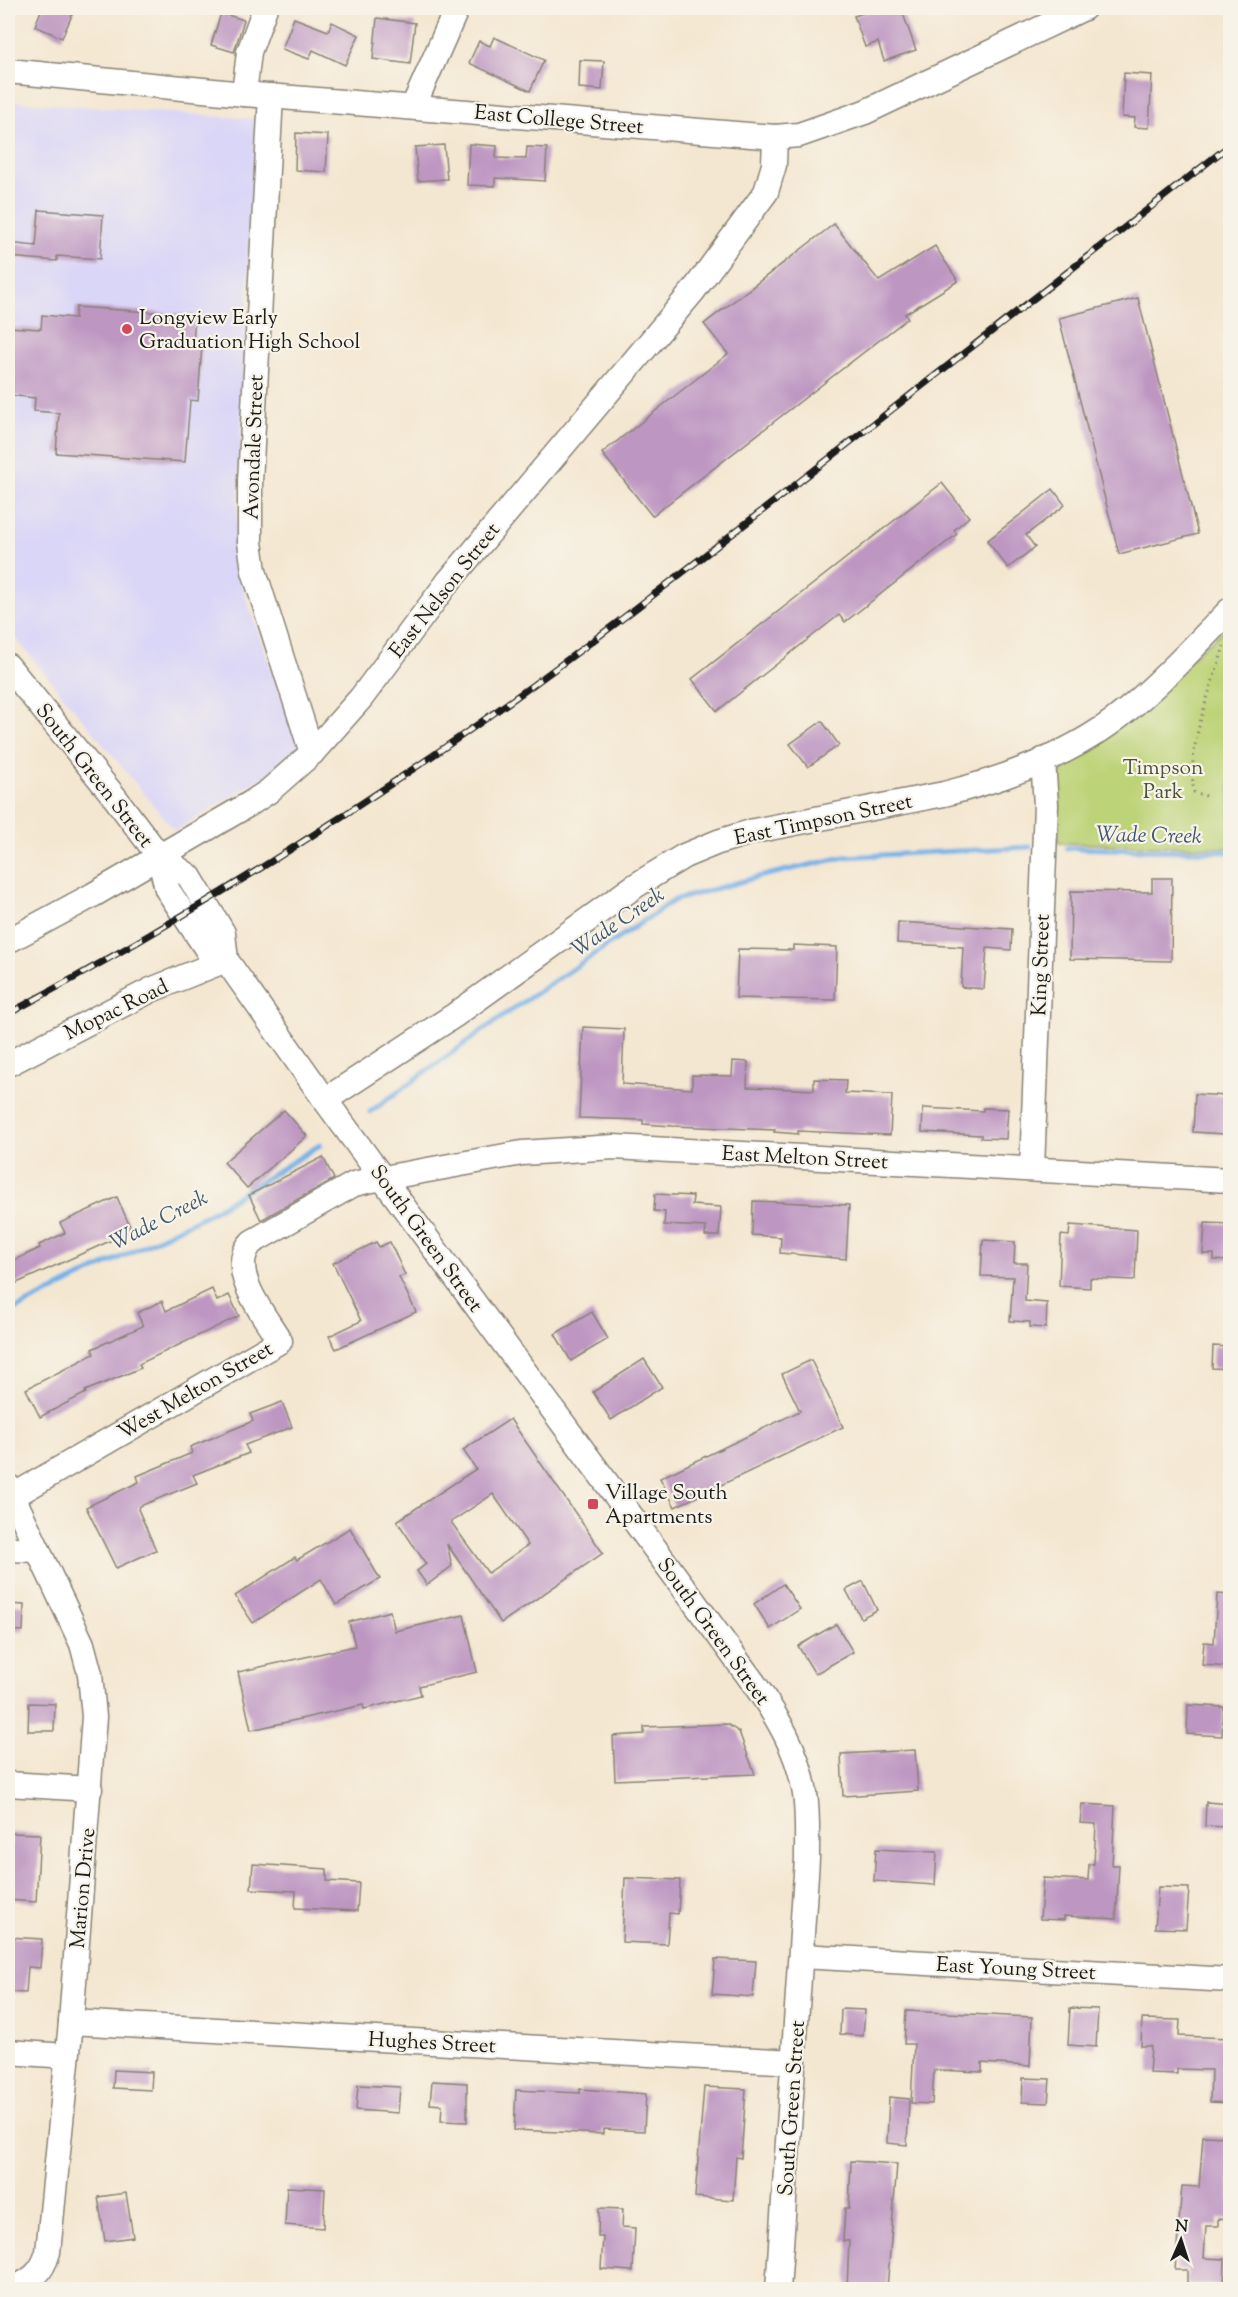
<svg xmlns="http://www.w3.org/2000/svg" width="1238" height="2297" font-family="'Sorts Mill Goudy',serif">
<rect width="100%" height="100%" fill="#f7f3e8"/>
<filter id="ink" filterUnits="userSpaceOnUse"><feTurbulence type="fractalNoise" baseFrequency=".0167" numOctaves="2"/><feDisplacementMap in="SourceGraphic" scale="12" xChannelSelector="R" yChannelSelector="G"/><feConvolveMatrix kernelMatrix="1 2 1 2 8 2 1 2 1" color-interpolation-filters="sRGB"/></filter>
<filter id="wash" filterUnits="userSpaceOnUse"><feTurbulence type="fractalNoise" baseFrequency=".008" numOctaves="4" result="noise"/><feDisplacementMap in="SourceGraphic" scale="24" xChannelSelector="R" yChannelSelector="G"/><feGaussianBlur stdDeviation="1.35" result="paint"/><feColorMatrix in="noise" values="0 0 0 0 0 0 0 0 0 0 0 0 0 0 0 0 0 1.4 0 .05"/><feComposite in="paint" operator="in"/></filter>
<g filter="url(#wash)">
<rect width="100%" height="100%" fill="#f4e7d1"/>
<path fill="#dad6f7" d="M8 101 256 119 236 538 245 596 300 747 276 769 175 831 8 629Z"/>
<path fill="#bdd378" stroke="#6c784a" stroke-width="1.5" d="M1230 625V848L1058 843 1059 780 1065 763Z"/>
<g fill="none" stroke-linecap="round" stroke-linejoin="round">
<g stroke="#76b0e7" stroke-width="5">
<path d="M1067 848 1230 852"/>
<path d="M370 1112 507 1013 675 900 758 877 844 857 1030 847"/>
<path d="M8 1313 210 1213 320 1145"/>
</g>
</g>
<g id="blocks">
<g fill="#bd96c2" fill-rule="evenodd">
<path d="M42 8H75L62 38 35 26Z"/>
<path d="M879 8H901L916 50 884 61 878 42 865 47 854 16Z"/>
<path d="M221 13 244 20 234 52 211 45Z"/>
<path d="M294 18 328 31 332 22 359 35 345 65 313 50 309 59 282 49Z"/>
<path d="M377 18 415 23 410 64 373 59Z"/>
<path d="M494 37 544 60 530 91 469 63 479 41 490 46Z"/>
<path d="M580 60 604 61 602 90 579 88Z"/>
<path d="M1124 73 1152 75 1149 128 1134 127 1135 118 1122 117Z"/>
<path d="M296 133 328 135 326 172 295 170Z"/>
<path d="M469 144 497 146 496 158 526 159 527 147 547 148 545 181 495 178V186L467 185Z"/>
<path d="M444 145 447 179 418 181 415 147Z"/>
<path d="M39 210 103 215 100 259 57 256V261L8 257V243L36 246Z"/>
<path d="M834 224 879 281 935 246 958 281 905 314 908 318 652 516 602 453 728 354 704 324Z"/>
<path d="M1138 298 1198 534 1119 554 1059 318Z"/>
<path d="M76 307 195 315 193 345H202L198 401 190 400 185 462 56 453 59 413 34 411 35 398 8 395V327L41 329 42 315 75 318Z"/>
<path d="M942 483 969 517 954 530 957 534 845 622 839 615 717 711 692 679Z"/>
<path d="M1053 489 1065 505 1026 535 1035 547 1008 568 987 541Z"/>
<path d="M822 721 839 745 808 767 790 744Z"/>
<path d="M1152 878H1172L1171 961 1070 959 1071 891 1152 892Z"/>
<path d="M898 922 1012 929 1011 950 987 948 984 989 961 987 963 947 897 943Z"/>
<path d="M793 945 837 947 835 1000 736 998 738 949 793 950Z"/>
<path d="M583 1027 624 1029 622 1084 692 1089V1075L732 1076 733 1061 748 1062 747 1087 814 1090V1079L846 1080 845 1093 892 1095 890 1135 798 1131V1134L774 1132 775 1130 673 1126 643 1124V1120L579 1118Z"/>
<path d="M1195 1094 1226 1096 1224 1134 1193 1132Z"/>
<path d="M923 1108 983 1111V1108L1008 1109 1006 1139 981 1138V1135L922 1132Z"/>
<path d="M284 1110 307 1136 247 1188 224 1162Z"/>
<path d="M323 1157 334 1179 261 1220 249 1195Z"/>
<path d="M655 1194 693 1196 692 1205 721 1207 719 1236H705L706 1227 664 1225 665 1212 654 1211Z"/>
<path d="M117 1197 132 1231 8 1287V1263L40 1248 39 1245 65 1233 60 1223Z"/>
<path d="M753 1201 849 1205 846 1259 780 1253 781 1237 752 1235Z"/>
<path d="M1205 1223 1230 1224 1228 1261 1214 1260V1254H1203Z"/>
<path d="M1070 1225 1137 1230 1135 1280 1090 1278V1288L1059 1286 1061 1235 1069 1236Z"/>
<path d="M983 1240 1015 1242 1014 1263H1027L1025 1301 1047 1303 1046 1328 1030 1327V1322L1010 1321 1013 1277 981 1276Z"/>
<path d="M376 1242 379 1247 390 1242 405 1275 399 1277 416 1312 336 1349 329 1336 361 1321 333 1263Z"/>
<path d="M212 1289 217 1301 229 1295 239 1316 139 1364 141 1368 85 1391 86 1393 40 1417 26 1389 94 1354 92 1349 143 1326 137 1313 162 1301 166 1311Z"/>
<path d="M592 1312 608 1339 571 1361 555 1334Z"/>
<path d="M1213 1346 1230 1347V1369L1212 1368Z"/>
<path d="M644 1359 662 1387 611 1420 593 1392Z"/>
<path d="M811 1360 843 1427 675 1507 660 1478 800 1411 782 1374Z"/>
<path d="M282 1402 292 1427 245 1445 249 1453 193 1475 197 1483 140 1506 138 1509 156 1550 116 1568 86 1507 139 1482 137 1476 192 1453 190 1447 253 1421 250 1414Z"/>
<path d="M510 1419 603 1553 501 1623 447 1544 452 1566 427 1585 417 1571 426 1564 397 1521 476 1469 463 1450ZM493 1494 528 1545 488 1573 451 1522Z"/>
<path d="M350 1528 380 1579 336 1605 321 1579 253 1623 235 1596 295 1557 297 1560Z"/>
<path d="M863 1581 877 1610 861 1618 846 1590Z"/>
<path d="M783 1584 800 1609 770 1629 754 1604Z"/>
<path d="M1217 1594 1230 1595V1667L1202 1665 1204 1642 1214 1643Z"/>
<path d="M8 1604 24 1605 23 1631 8 1630Z"/>
<path d="M390 1611 395 1631 464 1615 477 1672 419 1686 421 1695 364 1709 363 1705 251 1730 238 1672 355 1646 349 1622Z"/>
<path d="M836 1624 853 1652 815 1674 798 1646Z"/>
<path d="M29 1703 55 1704 54 1731H28Z"/>
<path d="M1188 1705 1224 1707 1222 1736 1187 1734Z"/>
<path d="M727 1724 739 1732 755 1774 615 1780 613 1736 644 1734V1727Z"/>
<path d="M915 1750 918 1791 843 1796 841 1754Z"/>
<path d="M1206 1802 1230 1804V1827L1205 1826Z"/>
<path d="M1082 1804 1115 1806 1112 1865H1119L1116 1919 1064 1916V1920L1040 1919 1043 1878 1088 1880 1089 1864H1094L1096 1824 1080 1823Z"/>
<path d="M11 1833 40 1834 36 1902 8 1900Z"/>
<path d="M876 1849 937 1852 935 1885 874 1881Z"/>
<path d="M253 1864 327 1869V1881L359 1883 357 1911 295 1908 296 1891 251 1889Z"/>
<path d="M625 1878 680 1880 678 1914 669 1913 667 1944 622 1942Z"/>
<path d="M1158 1887 1189 1888 1186 1929 1155 1928Z"/>
<path d="M8 1937 42 1939 40 1968 28 1967 26 1993 8 1992Z"/>
<path d="M715 1959 756 1961 753 1997 712 1994Z"/>
<path d="M1070 2008 1098 2009 1096 2047 1068 2045Z"/>
<path d="M841 2009 865 2010 863 2036 840 2034Z"/>
<path d="M906 2011 1032 2017 1030 2066 982 2063V2072L934 2070 932 2104 911 2103 914 2044H904Z"/>
<path d="M1142 2019 1180 2020 1179 2036 1230 2038V2103L1210 2102 1211 2070 1177 2069V2074L1149 2073 1151 2046H1141Z"/>
<path d="M114 2070 152 2072 151 2090 113 2088Z"/>
<path d="M1023 2078 1050 2079 1048 2103 1022 2102Z"/>
<path d="M432 2081 467 2083V2122L441 2121 442 2105 430 2104Z"/>
<path d="M358 2085 400 2087 398 2113 356 2110Z"/>
<path d="M704 2087 746 2089 741 2158 736 2157 733 2200 695 2197Z"/>
<path d="M580 2089 646 2094 644 2131 603 2129V2134L514 2130 516 2090 580 2093Z"/>
<path d="M889 2097 909 2099 907 2145 887 2143Z"/>
<path d="M1203 2136 1230 2137V2220L1218 2219V2226H1206L1204 2258 1225 2259 1224 2286 1187 2284V2270H1175L1182 2186 1199 2187Z"/>
<path d="M851 2161 897 2164 887 2289H847L849 2241H843L845 2208H849Z"/>
<path d="M287 2187 325 2189 323 2228 285 2225Z"/>
<path d="M126 2193 133 2237 105 2241 98 2197Z"/>
<path d="M599 2208 623 2209 622 2227 635 2228 633 2271 601 2269 603 2237H598Z"/>
</g>
</g>
</g>
<g filter="url(#ink)">
<use href="#blocks" fill-opacity="0" stroke="#888276" stroke-width="1.5"/>
<g fill="none" stroke-linecap="round" stroke-linejoin="round">
<defs>
<g id="minor">
<path d="M8 71 244 94 775 137 799 135 865 112 1084 8"/>
<path d="M244 94 249 52 265 8"/>
<path d="M271 96 250 481V542L254 571 312 753"/>
<path d="M413 107 457 8"/>
<path d="M8 666 113 795 159 856 189 876 223 933 226 960 325 1100 753 1682C777 1716 799 1752 805 1794 808 1815 807 1837 807 1859L778 2290"/>
<path d="M159 856 167 889 208 951 226 960"/>
<path d="M8 941 93 895 251 803 269 791 312 753 361 698 448 582 694 290 766 192 774 165 775 137"/>
<path d="M8 1064 151 990 226 960"/>
<path d="M325 1100 455 1015 635 886 684 856 718 842 754 831 944 794C1008 778 1074 754 1126 711 1163 681 1196 644 1230 610"/>
<path d="M1032 1169 1046 805 1043 760"/>
<path d="M8 1486 82 1644 90 1674 94 1717 71 2022 48 2252C42 2274 31 2280 11 2290"/>
<path d="M13 1496 280 1341C265 1316 225 1269 252 1242L354 1184 367 1181 522 1153 614 1147 1230 1180"/>
<path d="M8 1549 38 1550"/>
<path d="M8 1784 90 1789"/>
<path d="M801 1956 1230 1980"/>
<path d="M71 2022 794 2062"/>
<path d="M8 2052 67 2056"/>
</g>
</defs>
<use href="#minor" stroke="#888276" stroke-width="27"/>
<path stroke="#888276" stroke-width="3" stroke-dasharray="1.5 4.5" stroke-linecap="butt" d="M1206 796 1194 792C1186 747 1211 689 1224 646"/>
<use href="#minor" stroke="#fff" stroke-width="24"/>
<defs>
<path id="rail" d="M8 1014C165 930 318 836 464 734 582 652 695 563 808 475 949 365 1090 255 1230 145"/>
</defs>
<use href="#rail" stroke="#1c1c1c" stroke-width="7"/>
<use href="#rail" stroke="#f7f3e8" stroke-width="4.5" stroke-dasharray="14" stroke-linecap="butt"/>
</g>
</g>
<g fill="#d1495b" stroke="#f7f3e8" stroke-width="2">
<circle cx="127" cy="329" r="6"/>
<rect x="587" y="1498" width="12" height="12" rx="3"/>
</g>
<g text-anchor="middle" stroke-width="4.5" stroke-linejoin="round" paint-order="stroke">
<g font-size="21" fill="#1c1c1c" stroke="#f7f3e8">
<text transform="translate(559 119) rotate(5)" y="7">East College Street</text>
<text transform="translate(253 447) rotate(-88)" y="7">Avondale Street</text>
<text transform="translate(444 590) rotate(-52)" y="7">East Nelson Street</text>
<text transform="translate(95 775) rotate(52)" y="7">South Green Street</text>
<text transform="translate(823 819) rotate(-12)" y="7">East Timpson Street</text>
<text transform="translate(1040 965) rotate(-88)" y="7">King Street</text>
<text transform="translate(116 1009) rotate(-26)" y="7">Mopac Road</text>
<text transform="translate(805 1157) rotate(3)" y="7">East Melton Street</text>
<text transform="translate(427 1238) rotate(54)" y="7">South Green Street</text>
<text transform="translate(195 1390) rotate(-30)" y="7">West Melton Street</text>
<text transform="translate(714 1631) rotate(54)" y="7">South Green Street</text>
<text transform="translate(82 1888) rotate(-85)" y="7">Marion Drive</text>
<text transform="translate(1016 1968) rotate(3)" y="7">East Young Street</text>
<text transform="translate(432 2042) rotate(3)" y="7">Hughes Street</text>
<text transform="translate(791 2108) rotate(-86)" y="7">South Green Street</text>
</g>
<g font-size="21" fill="#1c1c1c" stroke="#f7f3e8" text-anchor="start">
<text x="139" y="324">Longview Early<tspan x="139" dy="24">Graduation High School</tspan></text>
<text x="605" y="1499">Village South<tspan x="605" dy="24">Apartments</tspan></text>
</g>
<g font-size="21" fill="#4c5338" stroke="#f7f3e8">
<text x="1163" y="774">Timpson<tspan x="1163" dy="24">Park</tspan></text>
</g>
<g font-size="22" font-style="italic" fill="#40576d" stroke="#f7f3e8">
<text transform="translate(1149 834) rotate(1)" y="8">Wade Creek</text>
<text transform="translate(617 921) rotate(-34)" y="8">Wade Creek</text>
<text transform="translate(158 1219) rotate(-27)" y="8">Wade Creek</text>
</g>
</g>
<rect width="1238" height="2297" fill="none" stroke="#f7f3e8" stroke-width="30"/>
<g transform="translate(1181 2240) rotate(3)" stroke="#f7f3e8" stroke-width="4.5" paint-order="stroke">
<path d="M0-4.5L10 22L0 15L-10 22Z" fill="#1c1c1c"/>
<text y="-9" font-size="16" font-weight="bold" text-anchor="middle" fill="#1c1c1c">N</text>
</g>
</svg>
